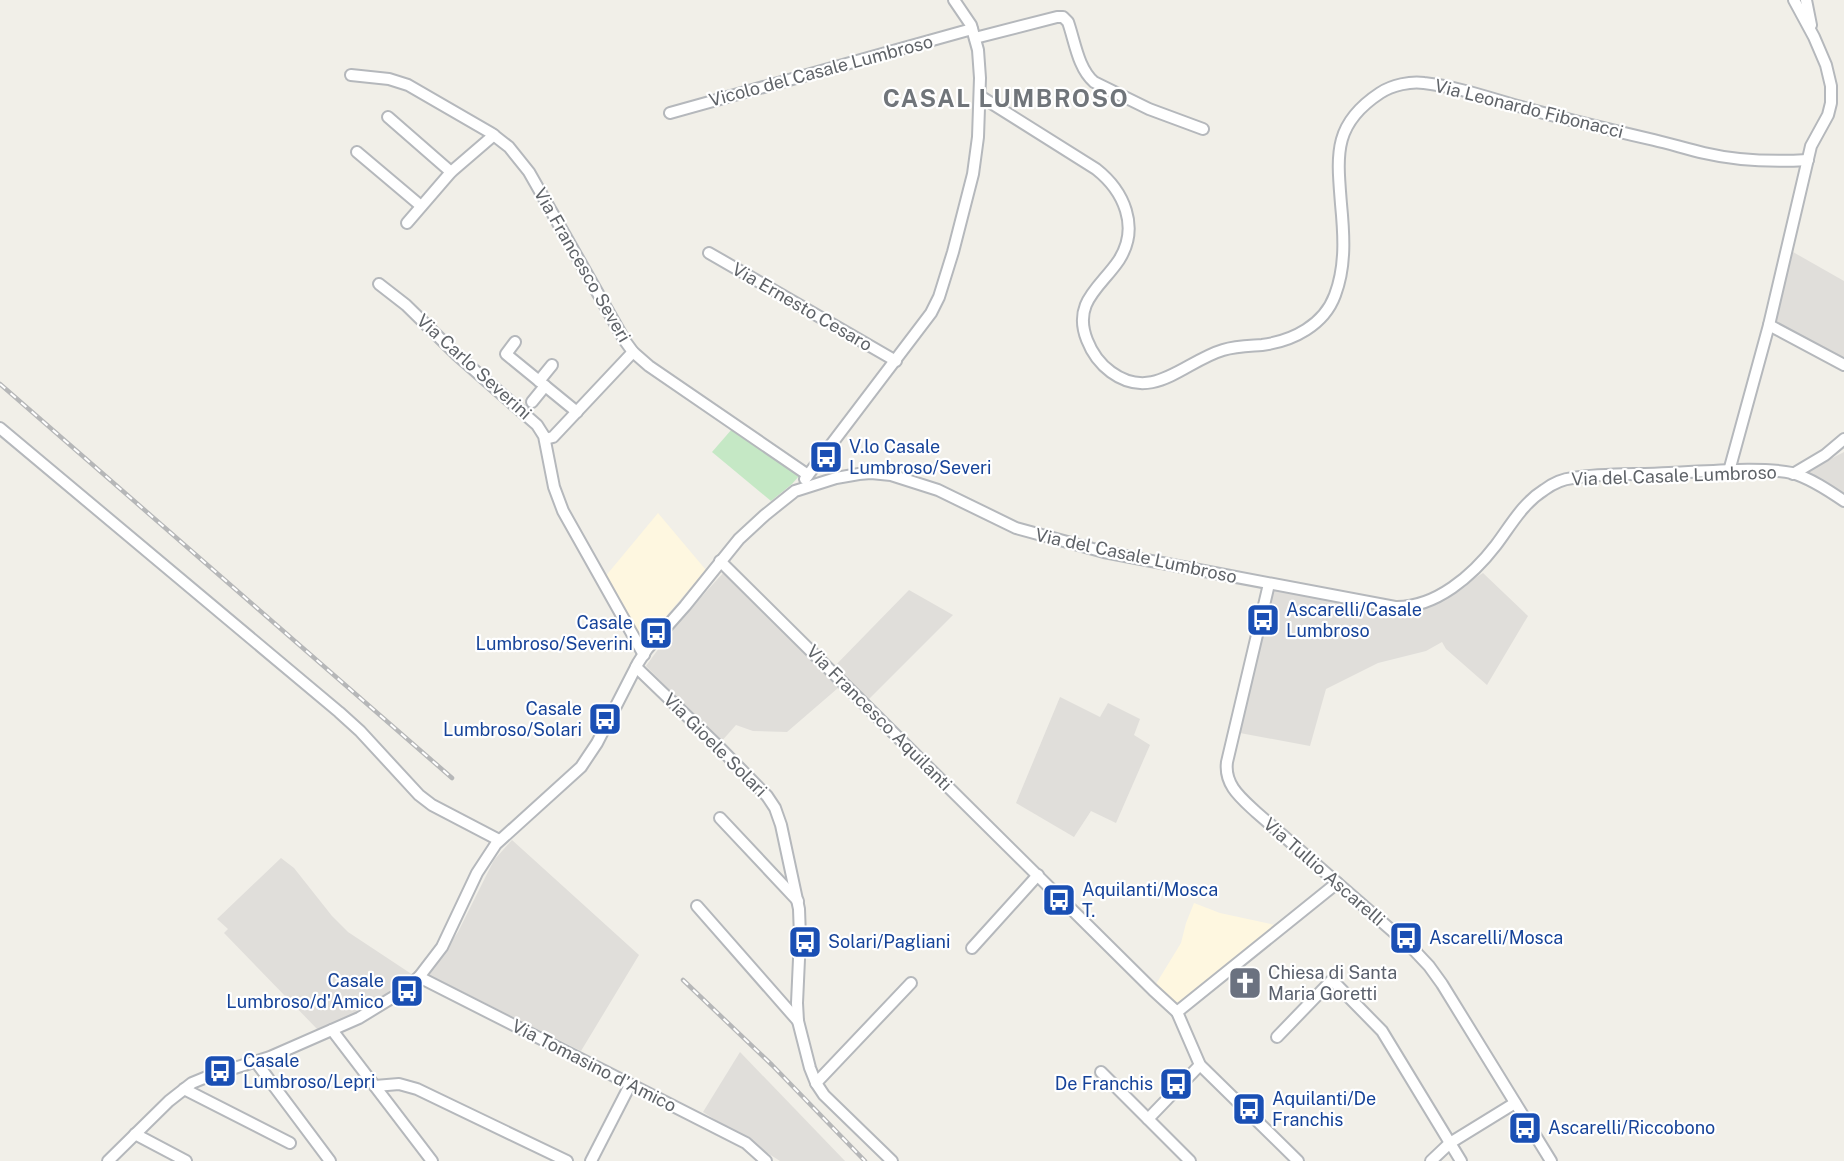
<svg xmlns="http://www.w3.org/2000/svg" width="1844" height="1161" font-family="'Public Sans',sans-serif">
<rect width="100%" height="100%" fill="#f1efe8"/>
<g fill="#fef7e0">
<path d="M658 513 706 570 642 644 604 578Z"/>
<path d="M1194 903 1220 913 1275 925 1178 1006 1156 984 1181 943 1186 923Z"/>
</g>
<g fill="#e0deda">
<path d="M1793 252 1844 281V363L1775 321Z"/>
<path d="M1844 452V495L1805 472Z"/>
<path d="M724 572 828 673 909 590 953 615 860 708 838 688 787 732 753 731 736 725 720 743 646 666 675 626Z"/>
<path d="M1483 573 1528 616 1487 685 1446 649 1442 642 1426 651 1378 663 1326 689 1310 746 1240 733 1274 589 1383 612H1406L1433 604Z"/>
<path d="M1060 697 1100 717 1108 703 1140 719 1134 735 1150 745 1116 823 1091 811 1074 837 1016 803Z"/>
<path d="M512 840 639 955 581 1051 429 975 458 932 494 860Z"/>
<path d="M281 858 294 868 332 916 348 932 413 975 395 990 366 1009 319 1031 224 933 228 929 217 919Z"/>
<path d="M740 1052 845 1161H780L703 1112Z"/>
</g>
<path fill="#c5e8c5" d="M732 429 800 475 792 484 771 501 712 452Z"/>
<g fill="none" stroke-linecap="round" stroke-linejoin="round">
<defs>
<g id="minor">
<path d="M1806 0 1811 25"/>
<path d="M975 38 1057 17H1063L1068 22C1075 42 1078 68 1094 82L1149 109 1203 129"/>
<path d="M351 75 389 79 408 85 491 133 509 147 529 172 625 341 633 352 649 366 808 475"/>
<path d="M980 96 1096 169C1124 191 1140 227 1119 260 1101 287 1072 302 1087 340 1092 353 1100 364 1111 372 1153 403 1185 361 1223 350 1236 346 1249 346 1262 345 1293 341 1324 325 1335 295 1346 266 1344 235 1341 204 1337 154 1333 124 1380 93 1392 85 1411 81 1424 83 1459 87 1492 99 1525 108 1568 120 1611 130 1654 140 1671 144 1687 149 1704 153 1738 161 1774 162 1808 160"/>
<path d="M670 113 972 29"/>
<path d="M388 117 451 172"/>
<path d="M357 152 421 206"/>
<path d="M407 223 451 172 494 135"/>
<path d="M709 253 896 361"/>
<path d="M379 284 406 305 457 355 537 425 544 436 554 487 563 511 644 655"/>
<path d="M1769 325 1844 365"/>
<path d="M515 342 506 354 577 412"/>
<path d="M539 381 552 365"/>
<path d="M532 402 545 386"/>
<path d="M0 428 339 712 360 731 419 795 432 805 499 840"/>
<path d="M545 439 553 437 633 352"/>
<path d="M1729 471 1769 325 1811 146 1828 115 1831 103V86L1826 65 1814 37 1794 0"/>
<path d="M1793 474 1825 455 1844 439"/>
<path d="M805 479 931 313 939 297 953 252 973 174 978 137 980 78 978 50 971 25 954 0"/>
<path d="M720 561 1153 990 1177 1012 1200 1065 1298 1161"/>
<path d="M1269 584 1227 762C1224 785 1241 798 1256 812L1413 949 1429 966 1442 984 1551 1161"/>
<path d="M636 667 715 743 767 796 775 808 781 825 799 909 800 937 797 1003 798 1021 810 1068 816 1083 824 1095 892 1161"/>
<path d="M720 818 798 901"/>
<path d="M697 906 798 1021"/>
<path d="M972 948 1038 875"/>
<path d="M419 977 746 1143 766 1161"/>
<path d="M1177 1012 1337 883"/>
<path d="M332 1030 432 1161"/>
<path d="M1277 1037 1332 980 1382 1031 1461 1161"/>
<path d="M256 1062 330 1161"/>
<path d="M1101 1072 1190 1161"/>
<path d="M816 1083 911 983"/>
<path d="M375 1086 399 1084 417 1089 567 1161"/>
<path d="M184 1089 290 1143"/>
<path d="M1148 1119 1200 1065"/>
<path d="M135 1134 186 1161"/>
<path d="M108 1161 169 1101 192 1083 209 1076 270 1057 359 1018 395 996 419 977 442 947 477 873 496 844 581 767 597 743 638 663 647 649 685 606 739 539 765 515 795 491 836 478 859 474 871 473 891 475 938 490 1016 528 1104 552 1395 607C1436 608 1473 575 1496 545 1511 525 1523 503 1544 490 1552 484 1562 479 1573 478 1604 473 1637 475 1669 473 1704 472 1758 466 1792 473 1810 478 1828 490 1844 501"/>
<path d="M591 1161 630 1085"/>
<path d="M1431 1161 1450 1143 1515 1103"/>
</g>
</defs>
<use href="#minor" stroke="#b5b8bc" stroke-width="14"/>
<use href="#minor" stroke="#fff" stroke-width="10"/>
<defs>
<g id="rail">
<path d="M0 384 452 778"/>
<path d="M683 980 772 1065 865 1161"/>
</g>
</defs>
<use href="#rail" stroke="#b6b7b8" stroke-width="4.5"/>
<use href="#rail" stroke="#fff" stroke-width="2" stroke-dasharray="7" stroke-linecap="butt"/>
</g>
<defs>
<symbol id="bus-square" viewBox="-11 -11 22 22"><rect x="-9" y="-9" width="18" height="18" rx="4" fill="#1a4fb4" stroke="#fff"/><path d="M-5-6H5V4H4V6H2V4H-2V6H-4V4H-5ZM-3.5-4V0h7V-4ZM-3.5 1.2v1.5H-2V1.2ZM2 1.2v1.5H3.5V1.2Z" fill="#fff"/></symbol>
<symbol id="church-square" viewBox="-11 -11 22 22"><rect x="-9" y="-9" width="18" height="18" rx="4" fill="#6b7280" stroke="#fff"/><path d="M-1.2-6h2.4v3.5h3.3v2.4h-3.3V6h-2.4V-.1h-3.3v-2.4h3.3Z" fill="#fff"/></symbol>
</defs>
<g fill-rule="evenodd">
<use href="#bus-square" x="807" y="438" width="38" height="38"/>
<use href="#bus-square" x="1244" y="601" width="38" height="38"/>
<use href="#bus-square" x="637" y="614" width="38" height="38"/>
<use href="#bus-square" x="586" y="700" width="38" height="38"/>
<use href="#bus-square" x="1040" y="881" width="38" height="38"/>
<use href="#bus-square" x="1387" y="919" width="38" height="38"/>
<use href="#bus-square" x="786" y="923" width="38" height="38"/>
<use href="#church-square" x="1226" y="964" width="38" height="38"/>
<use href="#bus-square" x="388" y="972" width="38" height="38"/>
<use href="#bus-square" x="201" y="1052" width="38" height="38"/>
<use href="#bus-square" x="1157" y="1065" width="38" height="38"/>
<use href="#bus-square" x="1230" y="1090" width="38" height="38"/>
<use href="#bus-square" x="1506" y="1109" width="38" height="38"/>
</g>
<g text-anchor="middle" stroke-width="4.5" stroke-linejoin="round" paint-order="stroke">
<g font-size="18" fill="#5f6368" stroke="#fff">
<text transform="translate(821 71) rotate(-15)" y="6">Vicolo del Casale Lumbroso</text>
<text transform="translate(1529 109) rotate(14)" y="6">Via Leonardo Fibonacci</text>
<text transform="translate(582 265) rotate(60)" y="6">Via Francesco Severi</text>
<text transform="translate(802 307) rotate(30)" y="6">Via Ernesto Cesaro</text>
<text transform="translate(474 367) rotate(42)" y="6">Via Carlo Severini</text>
<text transform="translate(1674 476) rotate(-2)" y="6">Via del Casale Lumbroso</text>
<text transform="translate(1136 556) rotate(12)" y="6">Via del Casale Lumbroso</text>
<text transform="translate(879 718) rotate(45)" y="6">Via Francesco Aquilanti</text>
<text transform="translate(715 745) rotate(45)" y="6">Via Gioele Solari</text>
<text transform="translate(1324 872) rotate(41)" y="6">Via Tullio Ascarelli</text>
<text transform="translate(594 1066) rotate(27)" y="6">Via Tomasino d'Amico</text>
</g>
<g font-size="18" fill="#164399" stroke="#fff" text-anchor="start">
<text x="849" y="453">V.lo Casale<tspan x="849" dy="21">Lumbroso/Severi</tspan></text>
<text x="1286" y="616">Ascarelli/Casale<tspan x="1286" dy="21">Lumbroso</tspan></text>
<text x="633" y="629" text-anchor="end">Casale<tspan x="633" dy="21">Lumbroso/Severini</tspan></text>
<text x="582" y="715" text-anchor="end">Casale<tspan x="582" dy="21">Lumbroso/Solari</tspan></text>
<text x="1082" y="896">Aquilanti/Mosca<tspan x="1082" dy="21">T.</tspan></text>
<text x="1429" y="944">Ascarelli/Mosca</text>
<text x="828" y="948">Solari/Pagliani</text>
<text x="384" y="987" text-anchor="end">Casale<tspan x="384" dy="21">Lumbroso/d'Amico</tspan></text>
<text x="243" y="1067">Casale<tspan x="243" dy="21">Lumbroso/Lepri</tspan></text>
<text x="1153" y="1090" text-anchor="end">De Franchis</text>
<text x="1272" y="1105">Aquilanti/De<tspan x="1272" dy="21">Franchis</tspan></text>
<text x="1548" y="1134">Ascarelli/Riccobono</text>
</g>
<g font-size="18" fill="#5b616d" stroke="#fff" text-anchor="start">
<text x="1268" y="979">Chiesa di Santa<tspan x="1268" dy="21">Maria Goretti</tspan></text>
</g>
<g font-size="24" font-weight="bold" letter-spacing="1.5" fill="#70757a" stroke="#fff">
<text x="1006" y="107">CASAL LUMBROSO</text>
</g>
</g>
</svg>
